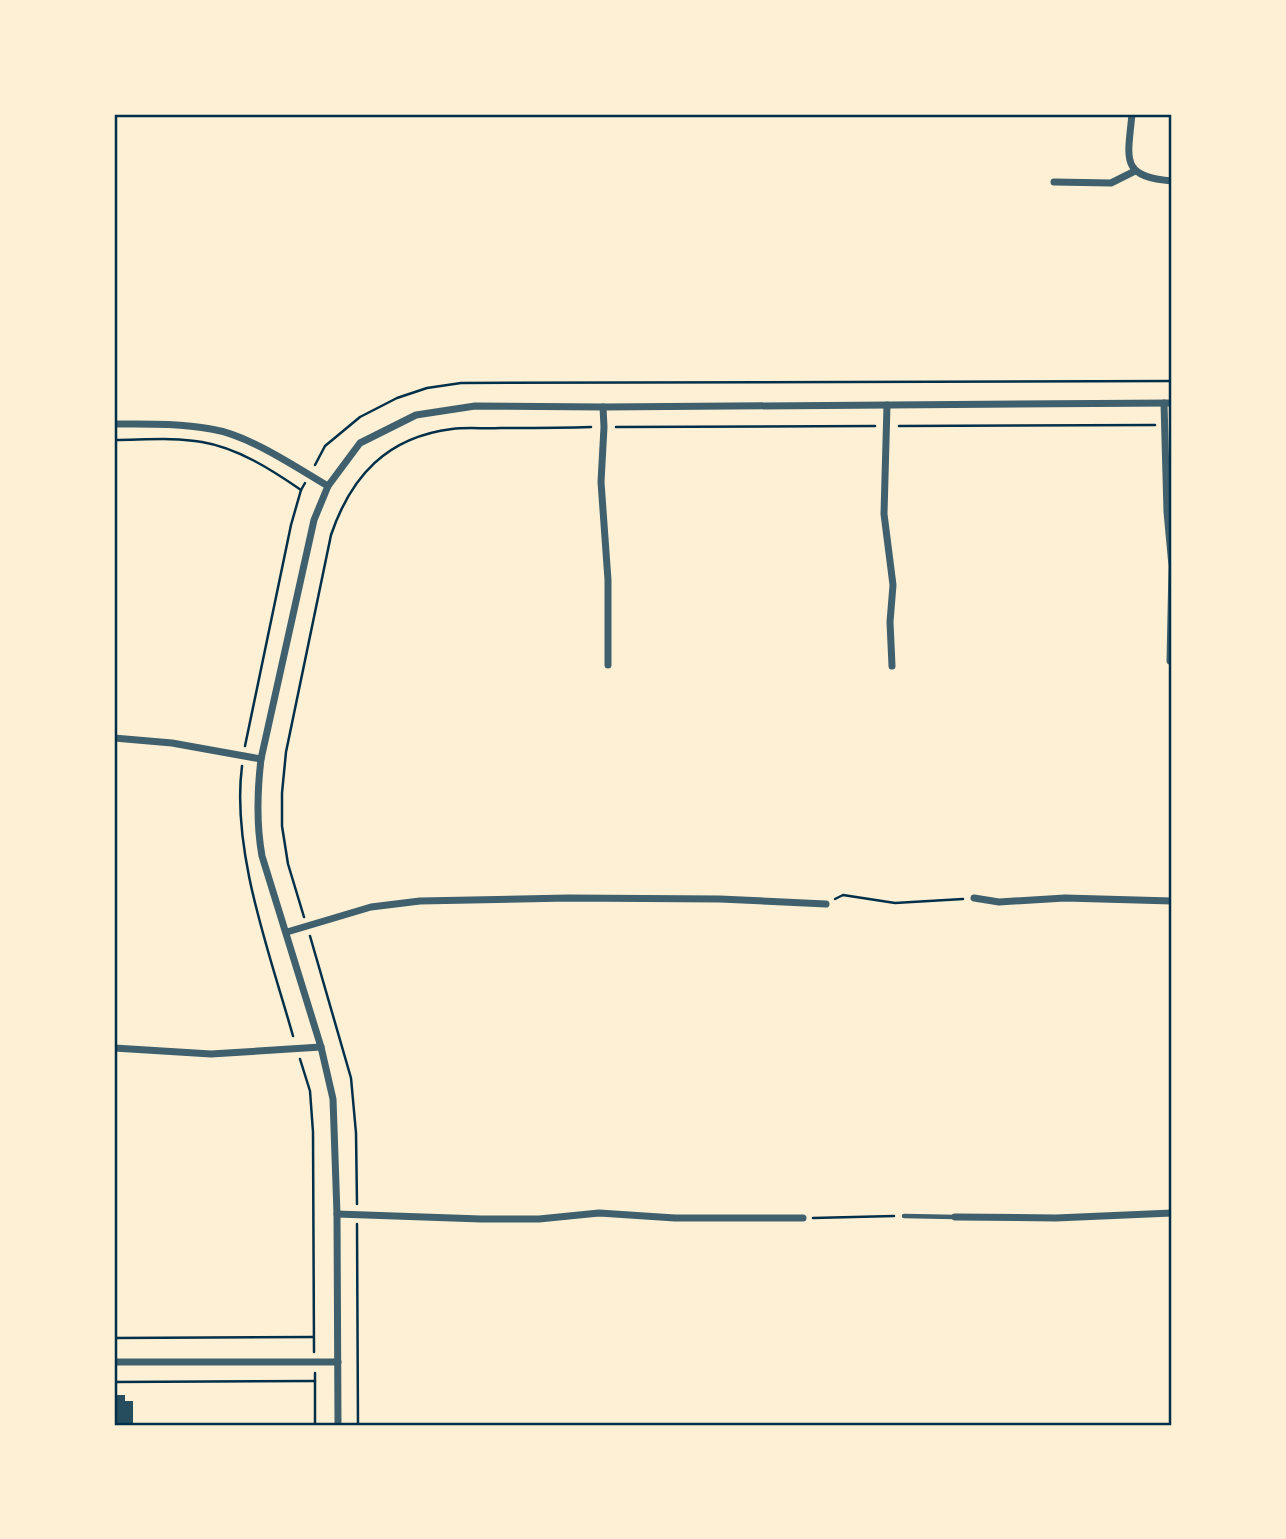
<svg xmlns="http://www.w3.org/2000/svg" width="1286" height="1539" font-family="Poppins,sans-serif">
<rect width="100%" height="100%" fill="#fdf0d5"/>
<path fill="#264d5e" d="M114 1395H125V1401H133V1425H114Z"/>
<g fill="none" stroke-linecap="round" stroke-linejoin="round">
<g stroke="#003049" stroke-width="2.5">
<path d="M899 426 1155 425"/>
<path d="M616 427 875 426"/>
<path d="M114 440C143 440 174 437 202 442 238 448 272 470 301 490"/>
<path d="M315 465 325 446 360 417 397 398 427 388 461 383 1172 381"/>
<path d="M245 746 291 525 301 490 305 483"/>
<path d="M242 766C231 851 270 954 293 1036"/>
<path d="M835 899 843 895 895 903 963 899"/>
<path d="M304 917 288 864 282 826V793L286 752 331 535C351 476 387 437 452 429 468 427 484 429 500 428 531 428 561 428 591 427"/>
<path d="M310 936 351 1078 356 1133 357 1204"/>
<path d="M300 1059 310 1091 313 1132 314 1352"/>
<path d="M813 1218 894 1216"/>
<path d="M357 1224 358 1425"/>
<path d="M114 1338 313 1337"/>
<path d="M315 1373V1425"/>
<path d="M114 1382 315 1381"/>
</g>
<path stroke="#3f606c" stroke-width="4.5" d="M904 1216 955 1217"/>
<g stroke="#3f606c" stroke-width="7">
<path d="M1132 114C1128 158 1119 177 1172 181"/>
<path d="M1054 182 1111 183 1135 171"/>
<path d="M1164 403 1167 512 1172 566 1170 661"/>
<path d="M887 405 884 514 893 585 890 622 892 666"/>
<path d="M603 407 604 427 601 482 608 580V665"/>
<path d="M114 424C146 424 179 423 211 429 249 435 294 466 328 486"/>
<path d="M114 738 172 743 261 759"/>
<path d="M974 898 999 902 1065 898 1172 901"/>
<path d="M287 932 371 907 420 901 568 898 720 899 826 904"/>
<path d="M114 1048 211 1054 321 1047"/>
<path d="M337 1214 481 1219H539L599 1213 675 1218H803"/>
<path d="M955 1217 1056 1218 1172 1213"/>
<path d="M114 1362H338"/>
<path d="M338 1425 337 1214 333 1099 321 1047 262 856C256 823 257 793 261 759L314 520 328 486 360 443 416 415 475 406 603 407 1172 403"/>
</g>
</g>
<rect width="1286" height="1539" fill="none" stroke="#fdf0d5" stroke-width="231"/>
<rect x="116" y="116" width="1054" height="1308" fill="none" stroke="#003049" stroke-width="2.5"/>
</svg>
